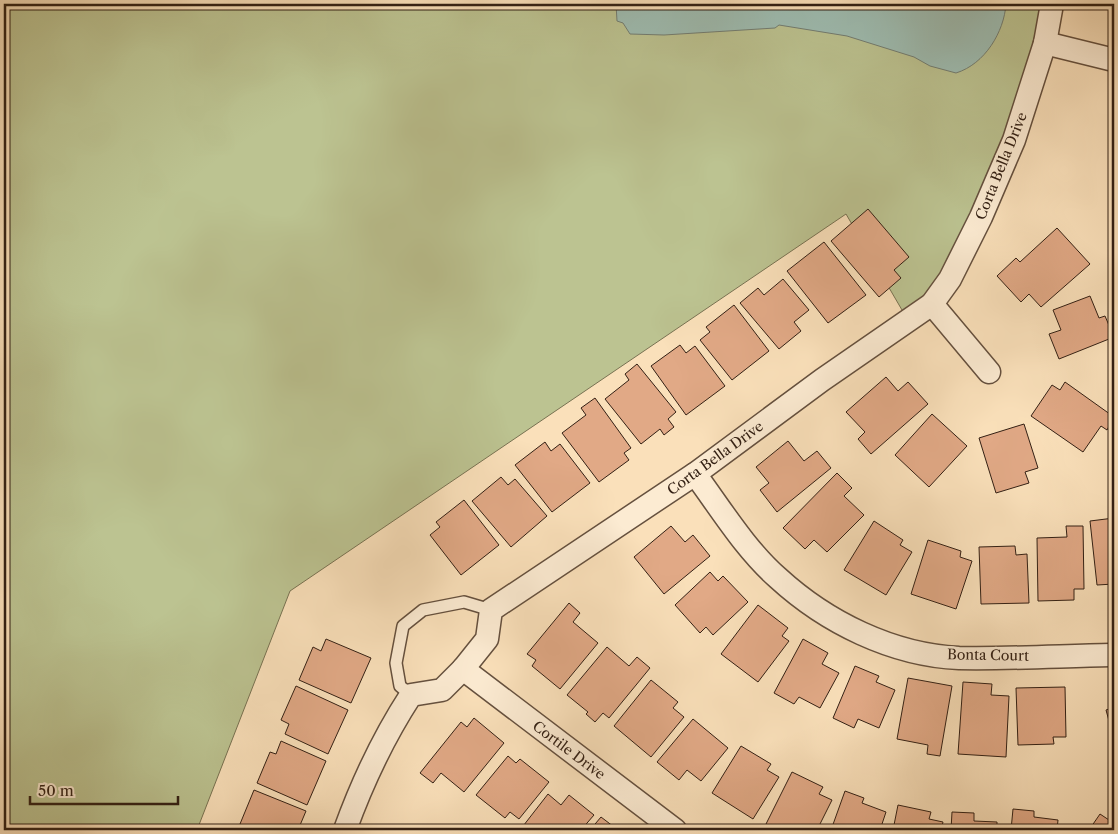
<svg xmlns="http://www.w3.org/2000/svg" width="1118" height="834" font-family="'Libre Caslon Text',serif">
<rect width="100%" height="100%" fill="#fae0ba"/>
<filter id="stains"><feTurbulence type="fractalNoise" baseFrequency=".004" numOctaves="4"/><feColorMatrix values="0 0 0 0 .2 0 0 0 0 .09 0 0 0 0 .02 0 0 0 .5 -.17"/></filter>
<radialGradient id="worn" r=".72"><stop offset=".6" stop-color="#630" stop-opacity="0"/><stop offset="1" stop-color="#630" stop-opacity=".3"/></radialGradient>
<path fill="#bcc391" stroke="#787252" d="M4 4H1052L981 217 909 322 846 214 290 591 197 830H4Z"/>
<path fill="#9ebdb2" stroke="#737e73" d="M616 4H1006C1004 32 985 64 956 73L930 66 914 57 847 36 779 25 775 28 664 35 630 34 623 23 617 21Z"/>
<g fill="#e1a986" stroke="#332014">
<path d="M868 209 909 257 894 270 901 278 879 297 831 241Z"/>
<path d="M1057 228 1090 264 1041 307 1029 294 1021 302 997 276 1016 258 1020 262Z"/>
<path d="M824 242 866 295 828 323 787 271Z"/>
<path d="M783 279 809 310 794 322 801 331 779 349 740 303 758 288 764 295Z"/>
<path d="M1090 296 1099 318 1105 316 1114 337 1059 359 1049 334 1061 330 1053 310Z"/>
<path d="M734 305 769 351 732 380 700 340 710 332 706 327Z"/>
<path d="M680 345 686 353 695 346 725 386 686 415 651 366Z"/>
<path d="M637 364 676 412 668 419 674 427 664 435 660 429 641 444 605 399 629 380 625 374Z"/>
<path d="M886 377 898 391 908 382 928 404 871 454 858 439 865 432 846 412Z"/>
<path d="M1065 382 1114 417 1107 430 1101 426 1083 452 1031 416 1052 385 1060 390Z"/>
<path d="M595 398 631 448 624 453 629 460 599 482 562 433 586 415 581 408Z"/>
<path d="M932 414 967 446 929 487 895 455Z"/>
<path d="M1024 424 1038 468 1025 472 1029 483 996 493 979 438Z"/>
<path d="M788 441 804 461 817 451 831 468 777 512 760 490 769 483 756 467Z"/>
<path d="M545 442 551 451 560 444 590 483 552 512 515 465Z"/>
<path d="M837 473 852 488 844 496 864 515 827 552 814 540 805 549 783 528Z"/>
<path d="M501 477 508 485 515 479 547 516 511 547 472 501Z"/>
<path d="M464 500 499 545 461 575 430 535 440 527 436 522Z"/>
<path d="M1114 518V584L1097 585 1090 521Z"/>
<path d="M874 521 903 540 900 545 912 552 886 595 844 570Z"/>
<path d="M671 526 685 542 693 535 710 556 664 594 634 557Z"/>
<path d="M1066 526H1083L1084 589H1074V600L1038 601 1037 538 1067 537Z"/>
<path d="M928 540 961 551 960 557 972 561 956 609 911 594Z"/>
<path d="M1015 546 1016 555 1027 554 1029 603 981 604 979 547Z"/>
<path d="M710 572 718 581 723 576 748 602 713 635 706 627 700 633 675 605Z"/>
<path d="M569 603 580 613 573 622 598 643 560 689 532 666 536 660 527 654Z"/>
<path d="M758 605 788 628 782 636 789 641 758 682 721 654Z"/>
<path d="M326 639 371 658 351 703 299 680 313 647 321 651Z"/>
<path d="M803 639 828 653 822 664 839 673 820 708 799 697 794 704 774 693Z"/>
<path d="M607 647 629 666 637 657 650 668 609 718 603 713 595 722 586 714 588 712 567 695Z"/>
<path d="M855 666 879 676 876 682 895 690 879 728 858 719 854 728 833 718Z"/>
<path d="M908 678 952 686 940 756 927 754 928 745 897 739Z"/>
<path d="M651 680 678 702 673 708 684 717 651 757 614 726Z"/>
<path d="M963 682 992 684 991 695 1009 696 1006 757 958 754Z"/>
<path d="M296 686 348 710 328 754 285 734 289 724 281 720Z"/>
<path d="M1065 687 1066 737H1053L1054 744 1018 745 1016 688Z"/>
<path d="M1114 707V739L1106 710Z"/>
<path d="M474 718 504 743 464 792 441 773 433 783 420 773 461 722 467 727Z"/>
<path d="M693 719 728 748 701 781 687 770 679 780 657 762Z"/>
<path d="M281 741 326 761 307 805 257 783 270 752 276 754Z"/>
<path d="M741 746 771 764 767 770 779 777 753 819 712 793Z"/>
<path d="M508 756 516 763 520 759 549 782 519 819 510 812 505 818 476 795Z"/>
<path d="M792 772 823 787 819 794 832 800 817 830H779L766 824Z"/>
<path d="M254 790 306 811 298 830H245L246 827 240 824Z"/>
<path d="M845 791 864 798 862 803 886 812 880 830H831Z"/>
<path d="M548 794 561 805 569 795 594 815 581 830H520Z"/>
<path d="M898 805 931 812 929 819 943 822 941 830H893Z"/>
<path d="M1013 809 1034 811V817L1058 820 1057 830H1011Z"/>
<path d="M952 812 974 813V821L997 822V830H951Z"/>
<path d="M1114 812V830H1089L1100 814 1109 820Z"/>
<path d="M601 817 618 830H590Z"/>
</g>
<g fill="none" stroke-linecap="round" stroke-linejoin="round">
<defs>
<path id="lane" d="M411 695 400 686 396 663 403 626 423 610 464 602 491 610"/>
<g id="street">
<path d="M1045 43 1114 60"/>
<path d="M932 304 989 372"/>
<path d="M695 474C721 509 745 549 778 578 826 622 892 655 959 658 1009 659 1060 656 1111 655"/>
<path d="M463 669 675 830"/>
<path d="M345 830C362 783 383 738 411 695L442 690 463 669 487 639 491 610 695 474 822 380 932 304 950 279 981 217 1014 140 1045 43 1052 4"/>
</g>
</defs>
<use href="#lane" stroke="#65503e" stroke-width="14"/>
<use href="#street" stroke="#65503e" stroke-width="25"/>
<use href="#lane" stroke="#fcebd2" stroke-width="11"/>
<use href="#street" stroke="#fcebd2" stroke-width="22"/>
</g>
<g text-anchor="middle" stroke-width="5" stroke-linejoin="round" paint-order="stroke">
<g font-size="14" fill="#332014" stroke="#fcebd2">
<text transform="translate(1001 166) rotate(-68)" y="5">Corta Bella Drive</text>
<text transform="translate(715 458) rotate(-36)" y="5">Corta Bella Drive</text>
<text transform="translate(988 655) rotate(1)" y="5">Bonta Court</text>
<text transform="translate(569 750) rotate(37)" y="5">Cortile Drive</text>
</g>
</g>
<rect width="1118" height="834" fill="none" stroke="#fae0ba" stroke-width="20"/>
<rect x="5" y="5" width="1108" height="824" fill="none" stroke="#332014" stroke-width="2.5"/>
<rect x="10" y="10" width="1098" height="814" fill="none" stroke="#332014"/>
<path d="M30 796v8h148v-8" fill="none" stroke="#332014" stroke-width="2.5"/>
<text x="38" y="796" font-size="15" fill="#332014" stroke="#fcebd2" stroke-width="4" paint-order="stroke">50 m</text>
<rect width="100%" height="100%" filter="url(#stains)"/>
<rect width="100%" height="100%" fill="url(#worn)"/>
</svg>
